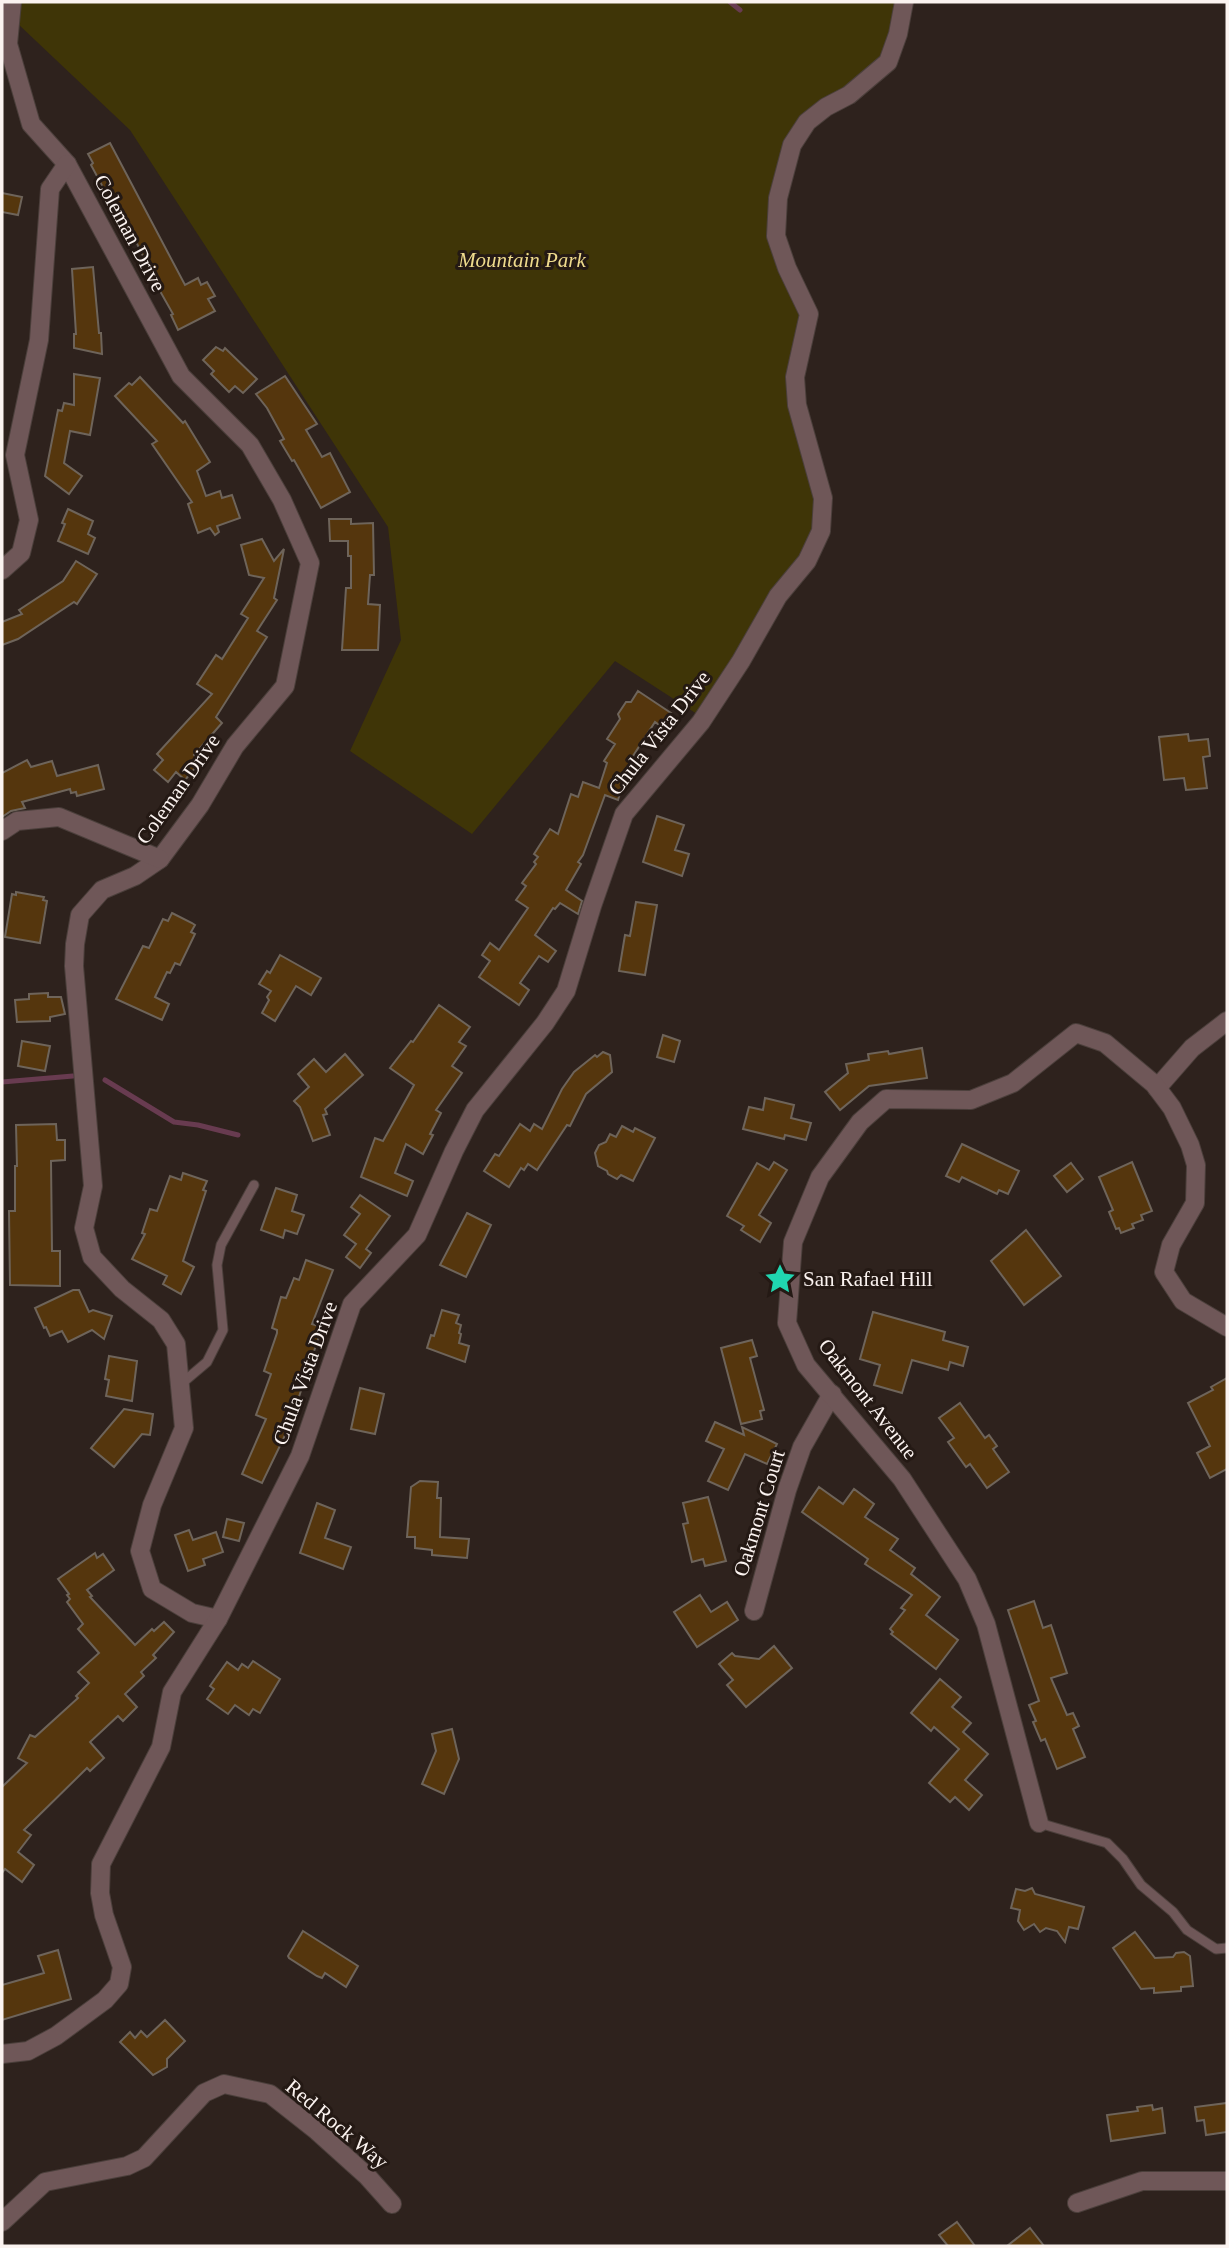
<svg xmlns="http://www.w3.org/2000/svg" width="1229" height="2248" font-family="Georgia,serif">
<rect width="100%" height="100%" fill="#2e221d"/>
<path fill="#3f3507" d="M19 2H909C905 19 902 38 897 56 886 89 839 103 810 118L781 204V239L808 298 797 386 828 500 818 542 697 714 615 661 472 834 350 751 401 640 388 527 130 130 16 22Z"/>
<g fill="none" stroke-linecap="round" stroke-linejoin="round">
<g stroke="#683b50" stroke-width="5">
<path d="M730 2 740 10"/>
<path d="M105 1080 174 1122 198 1125 238 1135"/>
<path d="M2 1082 73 1076"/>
</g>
</g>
<g fill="#55360d" stroke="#6e645a" stroke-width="2">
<path d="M110 143 185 285 198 278 201 285 207 282 215 296 208 299 215 311 178 330 171 315 173 314 143 261 145 260 124 217 120 219 91 165 93 163 88 154Z"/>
<path d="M2 193 22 197 18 215 2 212Z"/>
<path d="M93 267 99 333H101L102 354 74 348V334H76L72 269Z"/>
<path d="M216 347 223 351 225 348 257 379 243 393 235 386 229 392 211 374 214 371 203 360Z"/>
<path d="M74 374 100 378 90 435 70 431 64 463 82 476 69 494 45 476 58 410 62 411 64 403 74 405Z"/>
<path d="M285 376 317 424 306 430 322 457 330 453 350 492 321 508 294 460 292 461 280 441 284 439 267 408 256 394Z"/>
<path d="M140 377 183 423 185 421 210 462 197 471 206 496 220 491 222 498 232 495 240 518 217 526 219 532 215 535 210 528 198 533 188 504 192 502 152 444 157 441 115 396 129 383 132 385Z"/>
<path d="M68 509 93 521 88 534 95 538 88 554 58 541 65 524 62 523Z"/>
<path d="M329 519H351V524L373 523 374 575H370L368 604 380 605 378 650H342L346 588H351V556H348V541H330Z"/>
<path d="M262 539 274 561 284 549 274 598 277 600 257 631 267 637 216 717 222 723 194 755 201 761 185 780 176 772 168 782 154 770 163 760 157 754 212 694 197 684 216 655 222 659 248 618 241 614 264 578 249 575 241 545Z"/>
<path d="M76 561 97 574 77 604 74 602 18 639 2 645V622L22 614 19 610 63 581Z"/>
<path d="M638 691 671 713 662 727 655 722 633 756 636 757 627 770 618 800 605 795 583 855 578 862 581 864 566 890 582 901 578 914 560 903 555 909 553 908 535 935 556 951 548 962 539 956 520 983 529 990 519 1005 479 977 490 961 482 955 490 943 499 950 528 908 516 900 526 886 522 883 536 864 534 862 538 857 534 854 550 829 558 834 571 794 578 797 583 782 599 788 607 763 604 761 615 744 607 739 620 719 618 714 626 702H631Z"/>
<path d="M1188 734 1189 741 1208 739 1210 756 1203 757 1207 788 1186 790 1184 778 1164 780 1159 737Z"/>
<path d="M27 760 31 767 52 761 57 776 98 765 104 789 77 796 76 792 71 793 70 789 22 802 25 808 11 811 2 817V773Z"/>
<path d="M657 816 684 825 675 850 689 854 682 876 643 862Z"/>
<path d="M16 892 44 897 43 900 47 901 40 943 5 937 12 894 16 895Z"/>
<path d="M636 902 657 905 645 975 619 971 625 935 630 936Z"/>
<path d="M172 913 192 923 195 925 191 932 195 934 180 965 175 963 170 973 167 972 155 997 169 1004 162 1020 116 999 143 946 149 948 163 919 168 921Z"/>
<path d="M280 955 321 978 311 995 296 986 275 1021 262 1013 269 1000 267 997 271 991 259 984 267 971 270 973Z"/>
<path d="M48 993V997H61L65 1014 50 1017V1021L17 1022 15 1000 29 999V994Z"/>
<path d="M439 1005 470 1027 459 1042 466 1046 452 1066 462 1073 436 1110 441 1113 430 1134 433 1135 423 1154 406 1144 395 1173 413 1181 407 1196 361 1177 375 1138 383 1141 414 1085 390 1068 411 1041 413 1042Z"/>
<path d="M663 1035 680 1041 674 1062 657 1057Z"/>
<path d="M22 1041 50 1046 45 1071 18 1066Z"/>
<path d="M922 1048 927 1078 869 1086 840 1110 825 1092 848 1073 846 1064 869 1060 868 1054 888 1051 889 1054Z"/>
<path d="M603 1052 610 1055 612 1072 586 1094 570 1126 567 1125 537 1170 528 1164 524 1170 521 1168 509 1187 484 1171 495 1154 499 1156 520 1124 530 1131 534 1124 542 1129 562 1089 574 1072 595 1055 597 1057Z"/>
<path d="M345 1054 363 1075 325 1109 327 1114 323 1115 330 1135 313 1141 300 1107 294 1101 309 1087 298 1074 314 1059 326 1072Z"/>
<path d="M765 1098 794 1105 791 1118 811 1123 806 1140 785 1135 784 1139 743 1129 749 1107 763 1110Z"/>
<path d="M56 1124 57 1140H65V1160L51 1161 52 1251H60V1286L10 1285 9 1211H15V1166H17L16 1125Z"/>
<path d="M622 1126 633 1132 635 1128 655 1138 633 1181 621 1175 617 1179 608 1174 607 1171 598 1166 595 1153 599 1145 606 1142 610 1134 616 1137Z"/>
<path d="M962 1144 1019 1171 1008 1194 999 1190 997 1194 962 1177 959 1182 946 1176Z"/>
<path d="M774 1162 787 1170 759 1215 771 1223 760 1242 741 1230 744 1226 727 1216 757 1163 769 1170Z"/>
<path d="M1132 1162 1152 1211 1141 1215 1143 1220 1132 1224 1134 1228 1121 1233 1119 1228 1116 1229 1109 1212 1113 1210 1099 1177Z"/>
<path d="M1071 1163 1083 1179 1067 1192 1054 1176Z"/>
<path d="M183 1173 207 1181 203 1190 206 1191 183 1261 194 1267 181 1294 163 1284 167 1276 132 1259 145 1234 142 1233 150 1209 157 1211 170 1176 181 1180Z"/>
<path d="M276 1188 297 1195 292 1211 304 1215 297 1234 285 1230 283 1238 261 1230Z"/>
<path d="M360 1195 390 1216 366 1249 371 1253 360 1268 346 1257 356 1244 344 1235 360 1214 351 1207Z"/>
<path d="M467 1213 491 1225 466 1277 440 1265Z"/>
<path d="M1026 1230 1061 1276 1024 1305 991 1261Z"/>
<path d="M306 1260 333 1270 312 1324 322 1327 289 1427 262 1483 242 1474 266 1419 256 1415 271 1374 264 1371 277 1333V1330L272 1328 281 1297 286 1298 294 1278 299 1280Z"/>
<path d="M73 1290H79L89 1312 93 1310 112 1316 104 1339 92 1330 68 1342 62 1331 50 1336 46 1327 44 1328 35 1308Z"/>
<path d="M442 1310 459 1315 456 1323 461 1325 459 1333 461 1334 459 1343 469 1346 465 1362 427 1348 431 1335 434 1336Z"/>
<path d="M873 1312 945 1332 943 1340 968 1347 963 1366 950 1362 948 1370 912 1360 902 1393 874 1385 880 1365 860 1359Z"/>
<path d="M752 1340 757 1356 750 1358 764 1410 760 1411 762 1419 741 1424 721 1348Z"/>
<path d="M109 1356 137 1361 132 1401 106 1396 109 1380 105 1379Z"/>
<path d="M1227 1378V1469L1210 1478 1197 1453 1210 1446 1188 1403 1213 1390 1211 1387Z"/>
<path d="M360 1388 384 1394 375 1434 351 1429Z"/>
<path d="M960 1403 985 1438 989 1435 997 1446 993 1449 1009 1472 987 1488 970 1464 966 1467 948 1442 954 1438 939 1418Z"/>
<path d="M124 1409 153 1414 150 1435 142 1434 114 1467 91 1448Z"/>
<path d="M715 1422 744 1435 742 1427 777 1444 767 1464 745 1454 728 1490 708 1481 724 1449 706 1441Z"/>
<path d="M420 1481 438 1482 437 1498H441L440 1537 469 1539 467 1558 432 1555V1550L415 1548V1537H407L411 1487Z"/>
<path d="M819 1487 843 1504 854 1489 874 1504 865 1517 898 1539 890 1550 915 1568 911 1574 940 1597 926 1615 958 1640 936 1669 891 1634 893 1632 890 1629 905 1610 901 1608 912 1595 865 1564 868 1559 802 1512Z"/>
<path d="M708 1497 726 1561 705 1566 703 1559 692 1562 683 1524 688 1523 683 1503Z"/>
<path d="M317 1503 335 1510 325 1538 351 1547 343 1569 300 1553Z"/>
<path d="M227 1519 244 1523 239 1541 223 1537Z"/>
<path d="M189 1530 193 1540 216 1532 223 1552 203 1559 205 1565 188 1571 175 1535Z"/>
<path d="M95 1553 97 1558 103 1554 114 1570 87 1590 92 1596 90 1597 135 1645 152 1629 154 1631 164 1622 174 1632 153 1655 156 1658 141 1672 144 1676 125 1694 137 1707 123 1721 118 1716 90 1742 104 1758 90 1771 87 1768 24 1830 31 1835 18 1852 34 1865 22 1882 5 1869 2 1873V1787L27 1763 18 1758 30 1735 35 1737 78 1698 76 1696 89 1683 78 1672 99 1653 78 1629 83 1624 67 1602 70 1599 67 1595 69 1594 58 1579Z"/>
<path d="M700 1595 711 1612 727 1602 738 1620 697 1647 674 1612Z"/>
<path d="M1034 1601 1043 1628 1051 1625 1067 1673 1051 1678 1067 1715 1073 1713 1079 1726 1073 1729 1085 1757 1057 1769 1045 1739 1041 1741 1033 1722 1036 1721 1029 1705 1039 1701 1008 1610Z"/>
<path d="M774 1646 792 1668 746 1707 727 1685 733 1680 719 1664 732 1653 735 1656 759 1659Z"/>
<path d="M253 1661 280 1679 260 1713 253 1709 249 1715 235 1705 228 1714 207 1699 214 1689 210 1686 227 1662 238 1670 242 1664 248 1668Z"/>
<path d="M940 1679 961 1697 952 1707 971 1723 963 1732 988 1754 965 1780 982 1795 969 1810 955 1797 950 1802 929 1783 959 1749 934 1727 931 1731 911 1713Z"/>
<path d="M452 1729 459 1759 444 1794 422 1784 436 1751 432 1734Z"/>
<path d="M1032 1888 1035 1894 1084 1907 1078 1929 1069 1927 1065 1942 1057 1931 1046 1928 1040 1932 1034 1924 1024 1930 1018 1921 1020 1910 1011 1908 1016 1889 1025 1891Z"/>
<path d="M303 1931 358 1966 346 1987 325 1973 322 1978 317 1976 289 1958 288 1956Z"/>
<path d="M1135 1932 1155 1958 1173 1957 1176 1953 1184 1952 1190 1956 1193 1986 1181 1987V1991L1154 1993V1988L1141 1989 1113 1948Z"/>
<path d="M58 1950 71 1999 2 2020V1985L44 1973 38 1956Z"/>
<path d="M165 2020 185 2041 167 2059V2067L153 2075 120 2042 130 2032 135 2038 141 2031 147 2037Z"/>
<path d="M1227 2103V2132L1206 2135 1204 2120 1197 2121 1195 2107Z"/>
<path d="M1152 2105 1153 2110 1162 2108 1165 2133 1111 2141 1107 2115 1138 2111 1137 2107Z"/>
<path d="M957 2222 975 2246H948L939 2235Z"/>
<path d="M1030 2228 1044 2246H1007Z"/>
</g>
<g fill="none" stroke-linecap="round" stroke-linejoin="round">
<defs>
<g id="service">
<path d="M181 1384 207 1362 223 1330 217 1265 221 1245 254 1185"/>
<path d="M1039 1823 1107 1843 1123 1859 1141 1885 1173 1912 1187 1930 1216 1949 1227 1948"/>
</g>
<g id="minor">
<path d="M12 2 8 44 31 124 67 164 181 376 250 445 282 500 310 563 285 686 235 746 200 805 160 859 135 876 102 890 80 915 75 944 74 966 93 1186 84 1228 92 1257 122 1289 161 1320 176 1344 184 1428 152 1505 140 1551 152 1589 192 1613 218 1619"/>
<path d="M2 570 21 553 29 520 15 455 39 340 50 189 67 164"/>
<path d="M2 831 17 821 59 817 160 859"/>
<path d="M1157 1088 1192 1048 1227 1021"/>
<path d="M754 1611 787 1490 802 1447 832 1394"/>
<path d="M1039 1823 986 1624 967 1579 902 1479 806 1365 787 1323 793 1242 820 1177 860 1122 886 1099 971 1100 1013 1083 1076 1033 1105 1043 1154 1084 1172 1108 1190 1145 1196 1165 1195 1203 1171 1245 1164 1272 1183 1301 1227 1327"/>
<path d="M2 2054 28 2051 56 2036 105 2000 119 1984 122 1967 104 1915 100 1893 101 1864 161 1747 172 1692 218 1619 300 1456 352 1304 417 1235 454 1151 475 1110 545 1023 566 991 592 906 624 814 701 722 741 661 778 596 807 561 821 531 823 498 797 405 795 377 809 314 787 268 776 236 778 198 792 145 807 122 826 107 849 95 888 62 898 34 904 2"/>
<path d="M1077 2203 1142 2181H1227"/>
<path d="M2 2222 45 2182 127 2166 144 2158 204 2093 224 2084 270 2094 317 2131 367 2176 392 2204"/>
</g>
</defs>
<use href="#service" stroke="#4b3f3b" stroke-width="11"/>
<use href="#minor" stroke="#4b3f3b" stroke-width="20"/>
<use href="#service" stroke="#6f5758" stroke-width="9"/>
<use href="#minor" stroke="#6f5758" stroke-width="18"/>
</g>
<defs>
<symbol id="sight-bare" viewBox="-9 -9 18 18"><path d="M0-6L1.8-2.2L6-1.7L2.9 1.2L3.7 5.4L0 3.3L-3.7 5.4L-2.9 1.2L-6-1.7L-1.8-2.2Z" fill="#20d5b0" stroke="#241914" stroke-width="2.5" paint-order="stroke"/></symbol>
</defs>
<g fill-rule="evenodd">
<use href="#sight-bare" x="758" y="1257" width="44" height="44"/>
</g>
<g text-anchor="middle" stroke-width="6" stroke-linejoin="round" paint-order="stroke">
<g font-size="21" fill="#fbf3f0" stroke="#241914">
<text transform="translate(130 233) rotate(62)" y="7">Coleman Drive</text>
<text transform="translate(659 733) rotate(-52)" y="7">Chula Vista Drive</text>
<text transform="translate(178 789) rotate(-55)" y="7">Coleman Drive</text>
<text transform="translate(305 1373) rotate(-70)" y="7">Chula Vista Drive</text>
<text transform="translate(868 1399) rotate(52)" y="7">Oakmont Avenue</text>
<text transform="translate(759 1513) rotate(-73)" y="7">Oakmont Court</text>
<text transform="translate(337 2124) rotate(40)" y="7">Red Rock Way</text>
</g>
<g font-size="21" font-style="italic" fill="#eeda8c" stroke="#241914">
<text x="522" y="267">Mountain Park</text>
</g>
<g font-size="21" fill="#fbf3f0" stroke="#241914" text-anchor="start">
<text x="803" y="1286">San Rafael Hill</text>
</g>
</g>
<rect width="1229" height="2248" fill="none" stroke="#fbf3f0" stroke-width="7"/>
</svg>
